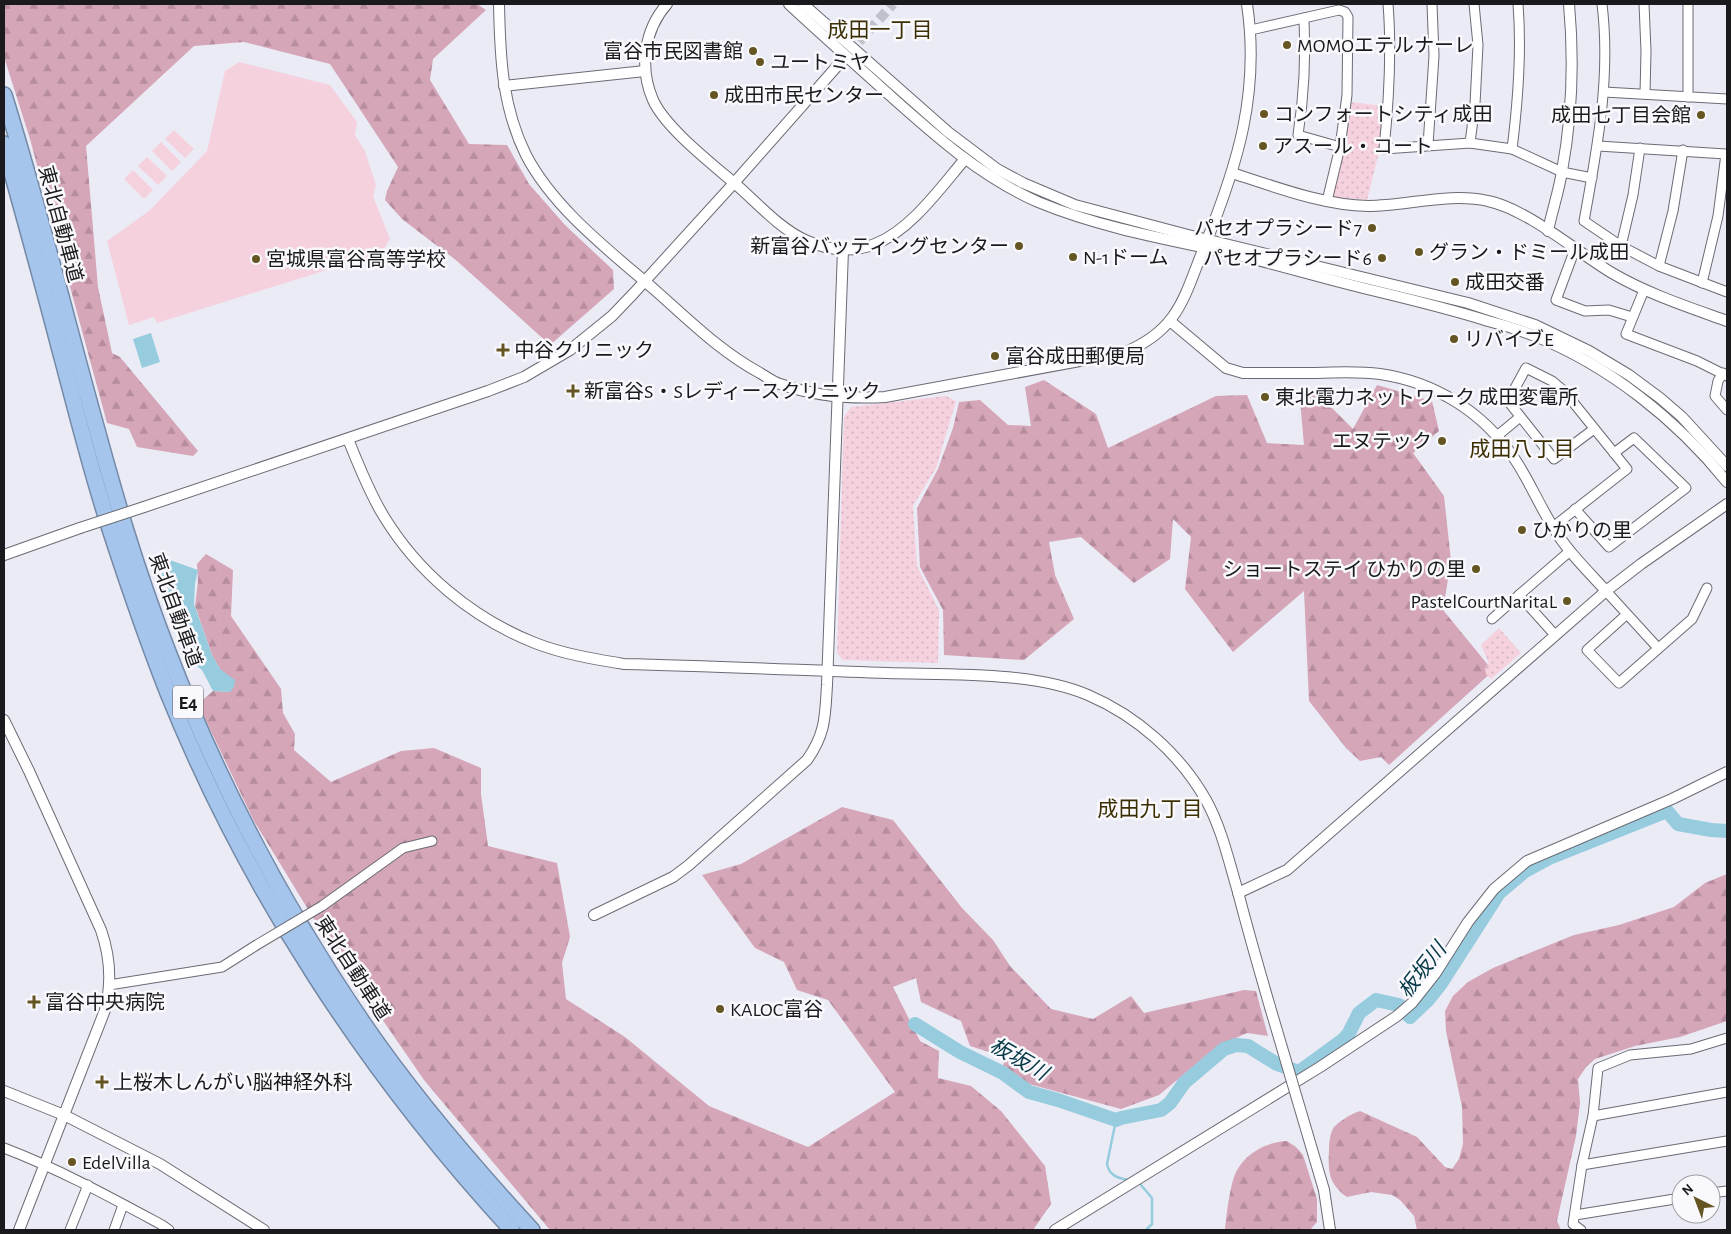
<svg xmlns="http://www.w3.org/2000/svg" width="1731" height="1234" font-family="'Alegreya Sans','Noto Sans JP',sans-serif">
<defs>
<pattern id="forest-firs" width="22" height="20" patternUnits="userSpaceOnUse" patternTransform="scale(1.25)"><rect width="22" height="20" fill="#d5a5b8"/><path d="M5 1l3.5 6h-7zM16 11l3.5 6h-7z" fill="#b68d9e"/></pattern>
<pattern id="park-dots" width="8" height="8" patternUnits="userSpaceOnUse" patternTransform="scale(1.25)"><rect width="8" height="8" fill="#f5d1de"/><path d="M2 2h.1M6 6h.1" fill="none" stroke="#d1b3be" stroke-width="1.8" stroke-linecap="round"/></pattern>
</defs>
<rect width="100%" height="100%" fill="#ebebf6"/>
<g fill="#f5d1de">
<path d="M239 62 330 85 357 122 355 135 365 151 376 185 373 196 390 239 381 253 157 323 154 317 129 325 107 241 149 211 207 151 225 71Z"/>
<path d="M174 130 194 149 185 158 165 139Z"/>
<path d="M161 142 181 162 172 171 152 151Z"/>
<path d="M147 157 167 176 158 185 138 166Z"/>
<path d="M133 170 153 190 144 199 124 179Z"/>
</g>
<g fill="url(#forest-firs)">
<path d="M4 4H477L486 10 433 59 430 80 469 144 507 145 529 184 565 225 613 270 614 289 550 345 457 261 402 219 385 200 387 191 398 167 330 64 244 42 194 46 86 146 98 287 112 353 120 357 198 451 193 456 137 447 129 429 107 423 30 139 4 57Z"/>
<path d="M1044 380 1096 414 1108 448 1216 396 1247 395 1267 443 1304 445 1299 389 1314 390 1353 429 1377 385 1432 401 1439 431 1413 453 1444 496 1451 561 1443 610 1493 671 1389 765 1381 757 1360 761 1346 748 1309 701 1304 591 1233 652 1185 589 1191 537 1173 519 1170 559 1134 583 1081 537 1049 542 1055 575 1074 619 1024 660 944 655 943 610 920 567 917 508 938 469 953 428 959 402 980 400 1008 425 1031 426 1025 387Z"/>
<path d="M206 554 233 570 231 616 281 689 283 713 295 734 294 750 331 782 401 751 434 748 481 768V794L488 846 557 863 570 937 562 963 566 999 625 1037 709 1106 808 1147 895 1092 828 1000 797 990 784 962 755 948 702 875 741 864 842 807 893 820 962 908 993 940 1010 966 1051 1009 1093 1019 1131 996 1144 1013 1244 990 1256 991 1268 1036 1247 1033 1218 1046 1159 1095 1121 1109 1029 1084 1003 1068 1004 1057 970 1046 961 1021 921 1002 916 978 893 987 920 1041 939 1051 938 1078 971 1086 1001 1111 1045 1166 1051 1204 1033 1230H550L424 1080 320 929 254 821 198 704 213 691 230 692 220 669 212 655 195 606 198 581 197 564Z"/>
<path d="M1727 874V1021L1680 1037 1635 1046 1595 1059 1586 1067 1578 1079 1580 1103 1576 1136 1557 1221 1561 1230H1417L1414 1216 1400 1200 1392 1195 1371 1192 1347 1197C1328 1184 1328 1170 1329 1150 1329 1143 1330 1133 1334 1127 1341 1120 1351 1114 1360 1111L1417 1137 1445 1167 1452 1169 1459 1159 1463 1144 1462 1107 1446 1031 1445 1011 1453 996 1468 982 1493 968 1574 935 1619 925 1674 907 1705 883Z"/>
<path d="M1287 1141 1296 1147 1303 1155 1317 1199V1222L1310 1230H1225C1226 1217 1230 1184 1236 1172 1246 1153 1266 1142 1287 1141Z"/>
</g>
<g fill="url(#park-dots)">
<path d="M1350 102 1384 106 1379 152 1367 200 1334 197 1332 193Z"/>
<path d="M946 396 956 401 936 468 913 506 917 566 939 610 938 663 843 660 837 653 844 417 851 407Z"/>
<path d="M1499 628 1521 653 1491 679 1486 674 1485 669 1489 663 1481 645Z"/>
</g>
<g fill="#96ccde">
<path d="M151 333 160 362 142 368 133 339Z"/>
<path d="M170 560 198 570 195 584 194 604 212 655 220 669 235 680 234 687 230 692 213 691 202 670 188 659 159 579Z"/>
</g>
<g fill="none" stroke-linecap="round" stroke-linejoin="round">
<g stroke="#96ccde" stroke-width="2.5">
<path d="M1116 1120 1107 1164C1109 1175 1117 1178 1128 1180"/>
<path d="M1141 1185 1152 1198V1224L1146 1230"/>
</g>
<path stroke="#96ccde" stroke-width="14" d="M915 1024 960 1052 1003 1073 1029 1092 1058 1100 1116 1120 1121 1118 1161 1110 1170 1103 1184 1083 1224 1049 1236 1045 1248 1046 1277 1064 1299 1072 1343 1040 1349 1033 1359 1013 1376 1000 1399 1005 1410 1017 1428 1000 1440 985 1499 893 1525 871 1549 858 1667 811 1678 824 1711 830 1727 831"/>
<path stroke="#c1c1cb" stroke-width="10" stroke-dasharray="10 5" stroke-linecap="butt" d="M839 64 893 4"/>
<defs>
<g id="minor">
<path d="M1388 4C1392 53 1389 100 1384 149L1470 143 1512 149 1562 172 1592 178"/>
<path d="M1602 4C1611 78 1597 149 1584 221L1621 246 1659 266 1727 292"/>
<path d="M1644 4 1646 51 1645 94"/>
<path d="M1688 4V97"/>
<path d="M1304 18C1306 58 1304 96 1298 135L1340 147"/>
<path d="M1251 30 1339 10 1345 12 1348 17 1347 95 1340 147 1327 201"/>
<path d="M1604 92 1727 99"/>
<path d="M1470 143 1475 104 1478 45 1474 4"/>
<path d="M1428 145 1434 56 1432 4"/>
<path d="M1598 146 1726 154 1718 216 1702 283"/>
<path d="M1512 149C1518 101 1522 53 1518 4"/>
<path d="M1621 246 1633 195 1640 148"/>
<path d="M1575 249 1556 300 1585 311 1609 310 1632 317"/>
<path d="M1659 266 1673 211 1683 150"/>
<path d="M1644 290 1626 334 1697 361 1727 376"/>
<path d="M1723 373 1718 381 1715 396 1727 410"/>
<path d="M1497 436 1520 417"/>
<path d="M1575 509 1609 547 1686 488 1634 438 1614 453"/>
<path d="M1553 527 1627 469 1564 391 1552 381 1526 368 1508 401 1554 459 1594 429"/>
<path d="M1606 591 1658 648"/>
<path d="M1626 615 1587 650 1619 683 1692 619 1707 588"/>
<path d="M1492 619 1519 595"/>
<path d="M1555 635 1519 595 1570 551"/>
<path d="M322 906 403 848 432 841"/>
<path d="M109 985 222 967 255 946"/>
<path d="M1593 1116 1727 1092"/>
<path d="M4 1148C59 1169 110 1197 162 1225L169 1230"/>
<path d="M1582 1165 1727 1141"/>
<path d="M1711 1193 1727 1191"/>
<path d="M1575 1215 1681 1198"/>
<path d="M70 1230 88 1185"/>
<path d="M114 1230 123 1205"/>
<path d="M1581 1230 1573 1224 1582 1165 1593 1116 1598 1068 1630 1055 1691 1049 1727 1038"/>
</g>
<g id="tertiary">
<path d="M499 4C500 56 502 107 526 155 554 209 611 252 656 291 690 321 721 352 760 373 767 377 773 382 780 384 814 396 849 399 885 397L1123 353C1180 330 1184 296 1205 245 1238 164 1260 92 1247 4"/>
<path d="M667 4C644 30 639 68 653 100 666 129 715 166 740 188 760 206 781 229 805 240 827 250 852 253 875 244 911 230 941 187 965 159"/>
<path d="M789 4C820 33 853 62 885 91 932 133 979 176 1038 202 1096 226 1159 238 1221 251 1268 262 1315 276 1363 288 1405 298 1447 308 1488 321 1504 325 1520 330 1535 336 1609 366 1676 419 1727 482"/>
<path d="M803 4 948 132 997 169 1023 183 1075 205 1188 235 1468 303 1535 325 1589 351 1629 375 1660 398 1682 417 1727 466"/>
<path d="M504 86 645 71"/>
<path d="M1232 173C1276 187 1322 205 1368 206 1407 206 1449 192 1488 201 1527 209 1577 252 1612 273 1648 294 1688 307 1727 321"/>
<path d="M1548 231C1552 211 1559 191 1562 171 1572 117 1574 59 1569 4"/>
<path d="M1170 321 1226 368 1243 373C1267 373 1291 373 1315 373 1337 372 1358 371 1380 374 1435 382 1483 412 1514 458 1529 480 1539 505 1553 527 1567 551 1588 571 1606 591"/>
<path d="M348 439C358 464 369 492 383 515 418 573 472 618 535 643 563 654 594 659 624 664 712 666 799 670 887 673 949 675 1031 671 1088 695 1137 716 1180 754 1206 800 1222 829 1229 862 1238 892 1248 931 1259 969 1270 1007"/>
<path d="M144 507 488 391 524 377 570 350 612 316 634 293 734 183 839 64"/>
<path d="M4 555 80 528"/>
<path d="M4 720 29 771 101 930C110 956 112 983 105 1010L19 1230"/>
<path d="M1238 893 1287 870 1606 591 1641 564 1727 504"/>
<path d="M594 915 673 877 689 865 807 760C826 733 825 716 827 685L843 250"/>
<path d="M4 1091 64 1115 160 1164 264 1230"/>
<path d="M1324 1190 1330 1230"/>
<path d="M1055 1230 1320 1067 1397 1016 1412 1003 1435 974 1468 922 1494 889 1527 861 1672 799 1727 772"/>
</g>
<g id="motorway">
<path d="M4 95C49 239 82 387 126 531 180 706 260 872 363 1023 413 1096 472 1165 532 1230"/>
<path d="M4 144C23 212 42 281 60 350 77 413 92 476 113 538 130 590 148 642 168 693 248 891 368 1074 512 1230"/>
</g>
</defs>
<use href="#minor" stroke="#6b6b75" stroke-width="11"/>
<use href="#tertiary" stroke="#6b6b75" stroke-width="12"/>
<use href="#motorway" stroke="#7489a5" stroke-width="18"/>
<use href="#minor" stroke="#fff" stroke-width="9"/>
<use href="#tertiary" stroke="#fff" stroke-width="10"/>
<use href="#motorway" stroke="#a5c5ed" stroke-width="15"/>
<defs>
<path id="minor-bridge" d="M255 946 322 906"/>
<g id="tertiary-bridge">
<path d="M80 528 144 507"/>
<path d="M1270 1007 1324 1190"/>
</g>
</defs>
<use href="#minor-bridge" stroke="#6b6b75" stroke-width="11" stroke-linecap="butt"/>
<use href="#tertiary-bridge" stroke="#6b6b75" stroke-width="12" stroke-linecap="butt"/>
<use href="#minor-bridge" stroke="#fff" stroke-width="9"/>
<use href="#tertiary-bridge" stroke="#fff" stroke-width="10"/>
</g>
<g fill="#645522" stroke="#f9f9fd" stroke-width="2">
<circle cx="1287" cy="45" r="5"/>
<circle cx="753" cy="51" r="5"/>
<circle cx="760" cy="62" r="5"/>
<circle cx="714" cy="95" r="5"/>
<circle cx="1264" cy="114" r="5"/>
<circle cx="1701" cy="115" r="5"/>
<circle cx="1263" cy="146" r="5"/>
<circle cx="1372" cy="228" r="5"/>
<circle cx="1019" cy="246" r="5"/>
<circle cx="1419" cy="252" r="5"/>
<circle cx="1073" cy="257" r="5"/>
<circle cx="1382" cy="258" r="5"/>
<circle cx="256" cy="259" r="5"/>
<circle cx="1455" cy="282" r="5"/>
<circle cx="1454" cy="339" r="5"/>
<path d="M500.5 342.5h5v5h5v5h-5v5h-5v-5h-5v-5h5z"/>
<circle cx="995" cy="356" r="5"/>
<path d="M570.5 383.5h5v5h5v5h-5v5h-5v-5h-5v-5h5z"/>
<circle cx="1265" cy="397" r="5"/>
<circle cx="1442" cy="441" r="5"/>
<circle cx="1522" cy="530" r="5"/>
<circle cx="1476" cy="569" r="5"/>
<circle cx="1567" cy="601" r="5"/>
<path d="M31.5 994.5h5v5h5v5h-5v5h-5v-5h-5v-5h5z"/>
<circle cx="720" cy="1009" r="5"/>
<path d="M99.5 1074.5h5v5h5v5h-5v5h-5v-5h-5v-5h5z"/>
<circle cx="72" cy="1162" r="5"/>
</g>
<g text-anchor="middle" stroke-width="5" stroke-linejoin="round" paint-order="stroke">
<rect fill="#f9f9fd" stroke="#5d5d61" stroke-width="1" x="173" y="685.5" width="30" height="33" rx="4"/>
<g font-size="19" font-weight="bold" fill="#1a1a1e">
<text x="188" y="709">E4</text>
</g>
<g font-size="20" fill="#1a1a1e" stroke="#f9f9fd" text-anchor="start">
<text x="1297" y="52">MOMOエテルナーレ</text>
<text x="743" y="58" text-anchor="end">富谷市民図書館</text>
<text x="770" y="69">ユートミヤ</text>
<text x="724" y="102">成田市民センター</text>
<text x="1274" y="121">コンフォートシティ成田</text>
<text x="1691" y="122" text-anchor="end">成田七丁目会館</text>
<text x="1273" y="153">アスール・コート</text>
<text x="1362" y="235" text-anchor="end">パセオプラシード7</text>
<text x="1009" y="253" text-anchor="end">新富谷バッティングセンター</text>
<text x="1429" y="259">グラン・ドミール成田</text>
<text x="1083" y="264">N-1ドーム</text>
<text x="1372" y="265" text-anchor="end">パセオプラシード6</text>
<text x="266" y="266">宮城県富谷高等学校</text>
<text x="1465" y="289">成田交番</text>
<text x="1464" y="346">リバイブE</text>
<text x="514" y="357">中谷クリニック</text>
<text x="1005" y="363">富谷成田郵便局</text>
<text x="584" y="398">新富谷S・Sレディースクリニック</text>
<text x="1275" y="404">東北電力ネットワーク 成田変電所</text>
<text x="1432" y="448" text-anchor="end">エヌテック</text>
<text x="1532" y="537">ひかりの里</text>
<text x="1466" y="576" text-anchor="end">ショートステイ ひかりの里</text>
<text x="1557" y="608" text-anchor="end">PastelCourtNaritaL</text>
<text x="45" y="1009">富谷中央病院</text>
<text x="730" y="1016">KALOC富谷</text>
<text x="113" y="1089">上桜木しんがい脳神経外科</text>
<text x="82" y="1169">EdelVilla</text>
</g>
<g font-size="20" fill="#1a1a1e" stroke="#f9f9fd">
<text transform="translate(61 224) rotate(75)" y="7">東北自動車道</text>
<text transform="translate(176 610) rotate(70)" y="7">東北自動車道</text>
<text transform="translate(353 968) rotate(57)" y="7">東北自動車道</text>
</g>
<g font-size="21" fill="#3b2f03" stroke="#f9f9fd">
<text x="880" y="37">成田一丁目</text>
<text x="1522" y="456">成田八丁目</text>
<text x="1150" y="816">成田九丁目</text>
</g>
<g font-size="21" font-style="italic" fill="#053845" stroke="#f9f9fd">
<text transform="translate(1422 970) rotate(-52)" y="7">板坂川</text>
<text transform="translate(1019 1059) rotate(30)" y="7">板坂川</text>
</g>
</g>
<rect width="1731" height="1234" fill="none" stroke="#1a1a1e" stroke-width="10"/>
<g transform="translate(1696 1199) rotate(318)"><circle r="24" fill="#f9f9fd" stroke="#a0a0a4"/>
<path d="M0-4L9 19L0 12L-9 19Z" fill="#645522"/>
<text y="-8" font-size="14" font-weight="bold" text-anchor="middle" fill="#1a1a1e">N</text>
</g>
</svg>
